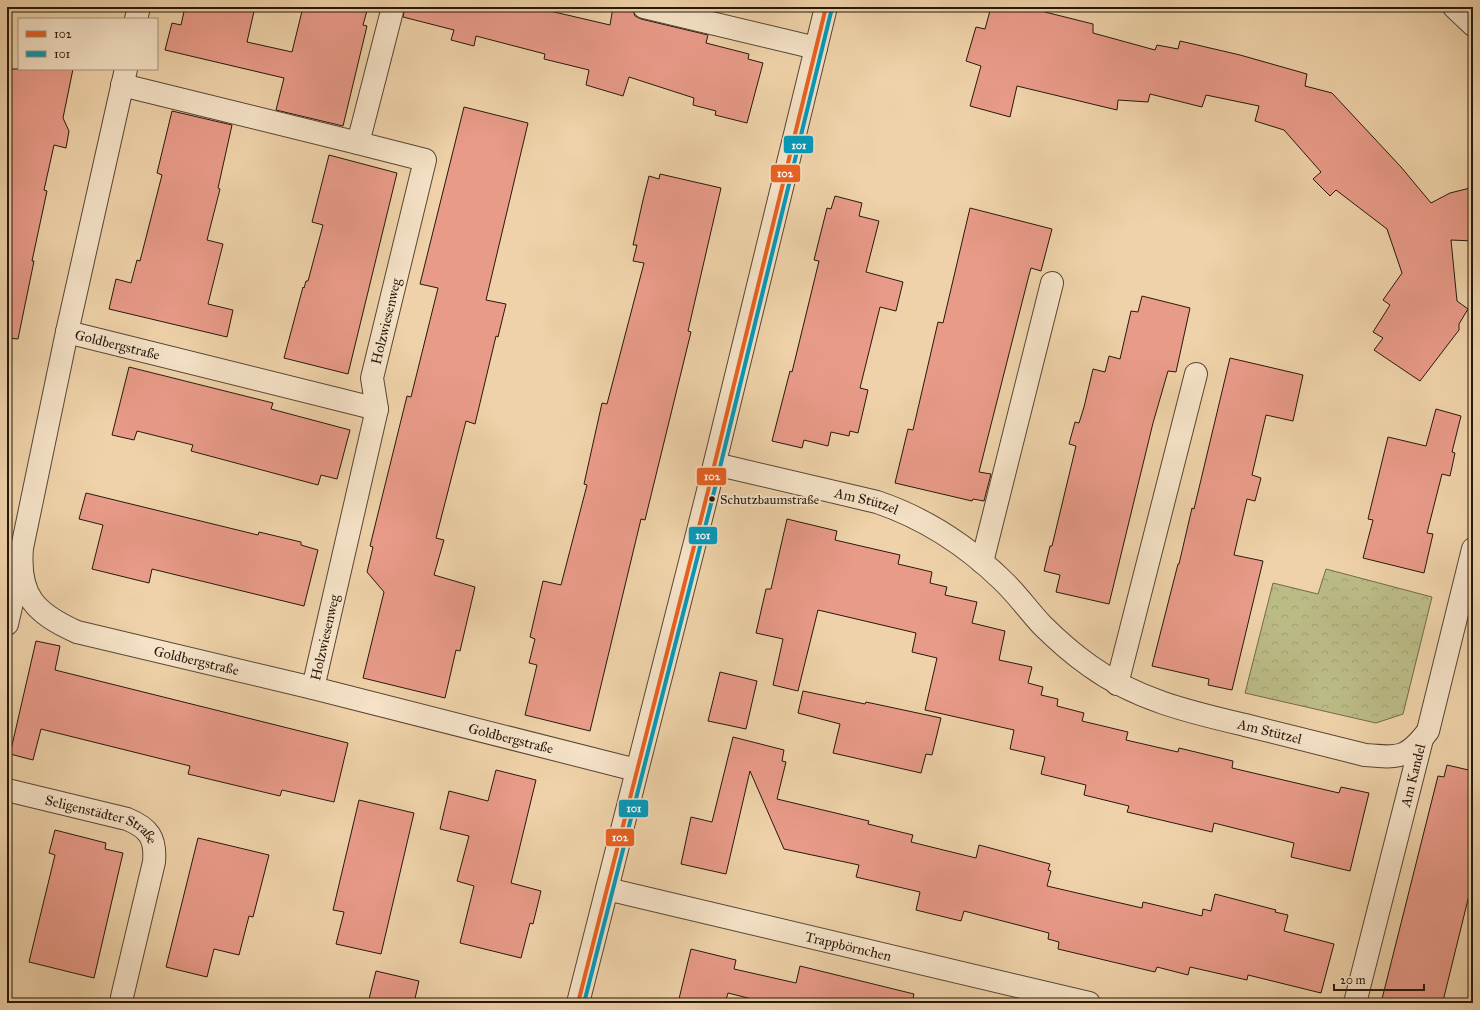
<svg xmlns="http://www.w3.org/2000/svg" width="1480" height="1010" font-family="'IM FELL Great Primer',serif">
<defs>
<pattern id="forest-crowns" width="20" height="18" patternUnits="userSpaceOnUse"><rect width="20" height="18" fill="#bbbb86"/><path d="M2 6a3 3 0 1 1 6 0M12 15a3 3 0 1 1 6 0" fill="none" stroke="#a1a072"/></pattern>
</defs>
<rect width="100%" height="100%" fill="#efd2a9"/>
<filter id="stains"><feTurbulence type="fractalNoise" baseFrequency=".005" numOctaves="4"/><feColorMatrix values="0 0 0 0 .2 0 0 0 0 .09 0 0 0 0 .02 0 0 0 .5 -.17"/></filter>
<radialGradient id="worn" r=".72"><stop offset=".6" stop-color="#630" stop-opacity="0"/><stop offset="1" stop-color="#630" stop-opacity=".3"/></radialGradient>
<path fill="url(#forest-crowns)" stroke="#716a4a" d="M1326 569 1432 597 1403 714 1376 723 1245 693 1273 583 1318 594Z"/>
<g fill="#e99b89" stroke="#27180d">
<path d="M185 7H255L247 42 292 52 303 7H368L363 25 367 26 343 126 276 110 284 78 165 50 172 23 181 25Z"/>
<path d="M405 7H533L610 25 613 7H632L635 16 641 19 708 35 706 43 749 54 748 59 763 63 747 123 715 115 716 111 693 105 694 98 629 77 623 96 586 85 589 70 544 59 545 54 476 36 474 46 451 40 454 30 403 17Z"/>
<path d="M991 7H1046L1045 12 1093 24V33L1155 50 1157 45 1178 49 1180 41 1240 55 1307 74 1305 86 1332 93 1401 167 1431 203 1450 193 1470 188 1473 203V241L1451 240 1457 301 1468 309 1459 324V330L1420 381 1374 350 1383 338 1373 332 1390 305 1383 300 1402 273 1387 229 1336 190 1330 196 1313 179 1321 172 1284 130 1255 121 1259 106 1206 95 1202 107 1150 94 1148 102 1118 100 1117 110 1017 86 1010 117 970 106 981 66 966 61 976 27 985 29Z"/>
<path d="M7 69H73L63 118 69 131 66 148 54 145 44 190 47 191 32 261H34L18 339 7 338Z"/>
<path d="M464 107 528 123 486 300 506 304 498 337 496 336 475 424 466 421 436 538 444 540 434 575 475 587 460 651 456 650 445 698 363 678 384 592 367 572 373 547 370 546 407 396 411 397 438 288 420 284Z"/>
<path d="M172 111 232 125 218 188 220 189 207 240 223 244 208 304 233 310 227 337 109 309 116 279 131 283 137 260 140 261 162 175 157 173Z"/>
<path d="M329 155 397 173 348 374 284 358 303 287 304 288 306 281H308L323 225 312 222Z"/>
<path d="M660 174 721 188 688 331 691 332 645 520 641 519 590 731 525 715 537 665 529 663 535 639 530 637 543 581 561 585 587 485 584 484 602 403 607 404 644 263 633 261 637 245H633L643 200 649 176 659 179Z"/>
<path d="M835 196 862 203 859 216 879 221 866 272 903 282 896 311 880 307 860 388 868 390 858 433 850 431 849 436 831 432 828 446 804 440 802 448 772 441 790 371 792 372 819 261 814 260 827 208 831 209Z"/>
<path d="M970 208 1052 229 1041 271 1031 268 1029 275 979 472 991 474 984 501 973 499 972 501 895 483 908 429 913 430 938 322 943 323Z"/>
<path d="M1142 296 1190 308 1176 372 1168 371 1153 423 1109 604 1056 592 1060 575 1044 571 1050 546H1052L1076 446 1069 444 1075 422 1079 423 1084 407 1093 369 1105 372 1109 356 1120 359 1131 311 1138 312Z"/>
<path d="M1230 358 1303 375 1293 421 1266 415 1252 475 1261 478 1255 501 1247 499 1234 555 1263 561 1232 690 1208 685 1209 679 1152 666 1178 564H1179L1192 508 1194 509Z"/>
<path d="M129 367 273 403 271 409 350 430 337 479 321 475 318 485 191 451 193 445 137 431 134 440 112 435Z"/>
<path d="M1436 409 1461 416 1452 452 1455 453 1450 476 1442 474 1427 533 1433 534 1424 573 1363 558 1373 520 1368 519 1388 437 1426 446Z"/>
<path d="M86 493 258 535 259 532 301 542V545L318 550 304 606 152 569 149 583 92 569 103 525 79 519Z"/>
<path d="M787 519 837 531 835 540 900 555 898 564 932 572 930 583 947 587 945 595 977 602 972 623 1005 631 999 660 1032 667 1028 683 1043 687 1041 695 1058 699 1057 706 1084 713 1082 721 1128 732 1126 740 1178 752 1179 748 1233 761 1232 768 1339 793 1341 787 1369 793 1350 871 1291 857 1294 843 1214 823 1212 832 1127 812 1129 806 1084 795 1086 785 1041 774 1045 757 1010 749 1014 730 925 710 937 658 912 652 916 633 818 610 798 691 773 685 783 639 756 633 766 589H771Z"/>
<path d="M36 641 60 646 55 670 348 743 334 802 282 790 280 796 188 774 190 766 41 729 33 760 10 754Z"/>
<path d="M720 672 757 681 746 729 708 721Z"/>
<path d="M803 691 865 704 866 702 941 718 932 755 926 754 921 773 833 753 840 724 798 713Z"/>
<path d="M733 737 784 750 782 761 786 762 777 799 869 821 868 824 913 835 911 842 976 858 979 845 1050 864 1048 870 1051 871 1047 886 1142 908 1143 902 1202 916 1203 909 1211 911 1215 894 1276 910 1275 912 1288 915 1284 931 1334 944 1321 993 1248 975 1247 980 1190 967 1188 975 1157 967 1155 972 1058 949 1059 942 1048 939 1049 933 964 911 961 921 916 910 920 892 856 877 859 865 784 849 750 771 726 874 681 864 691 817 712 822Z"/>
<path d="M1447 765 1473 771V879L1444 997 1441 1003H1381L1438 776 1444 777Z"/>
<path d="M496 770 536 780 511 883 541 891 533 924 530 923 521 958 460 943 474 886 457 881 469 836 440 829 449 791 488 801Z"/>
<path d="M359 800 414 813 381 954 336 944 344 912 333 910Z"/>
<path d="M55 830 106 843 105 849 123 853 94 978 29 962 55 855 49 853Z"/>
<path d="M198 838 269 855 253 917 249 916 239 955 214 949 207 977 166 967Z"/>
<path d="M691 949 736 960 734 969 796 983 800 966 914 994 912 1003H768L728 993 725 1003H678Z"/>
<path d="M376 971 419 981 414 1003H368Z"/>
</g>
<g fill="none" stroke-linecap="round" stroke-linejoin="round">
<defs>
<g id="minor">
<path d="M644 7 816 48"/>
<path d="M1454 7 1473 25"/>
<path d="M136 19 139 7"/>
<path id="s1" d="M126 69 67 332 22 548C18 596 35 613 77 632L313 688 636 770"/>
<path d="M122 85 358 143"/>
<path id="s2" d="M67 332 377 409"/>
<path id="s3" d="M715 464 877 502C924 518 966 545 1002 580 1017 594 1028 610 1042 625 1057 640 1073 654 1090 666 1137 700 1190 712 1245 725 1285 735 1325 745 1365 755 1398 758 1407 759 1428 731L1473 549"/>
<path d="M982 562 1052 283"/>
<path d="M7 624 20 568"/>
<path d="M1117 684 1196 374"/>
<path id="s4" d="M313 688 377 409 372 378 425 160 358 143 393 7"/>
<path id="s5" d="M7 790 127 819C149 828 156 838 154 862L122 997"/>
<path id="s6" d="M607 889 1089 1003"/>
<path d="M578 1003 706 499 826 7"/>
<path id="s7" d="M1355 1003 1422 739"/>
</g>
</defs>
<use href="#minor" stroke="#594634" stroke-width="24"/>
<use href="#minor" stroke="#f5e2c7" stroke-width="22"/>
<defs>
<path id="bus-1" d="M578 1003 706 499 826 7"/>
<path id="bus-2" d="M584 1003 712 500 832 8"/>
</defs>
<use href="#bus-1" stroke="#f5e2c7" stroke-width="7"/>
<use href="#bus-2" stroke="#f5e2c7" stroke-width="7"/>
<use href="#bus-1" stroke="#e86121" stroke-width="4"/>
<use href="#bus-2" stroke="#049abb" stroke-width="4"/>
</g>
<circle fill="#27180d" stroke="#f5e2c7" stroke-width="1.5" cx="712" cy="499" r="3.5"/>
<g text-anchor="middle" stroke-width="4" stroke-linejoin="round" paint-order="stroke">
<g font-size="13" fill="#27180d" stroke="#f5e2c7" text-anchor="start">
<text x="720" y="504">Schutzbaumstraße</text>
</g>
<g font-size="14" fill="#27180d" stroke="#f5e2c7">
<text dy="5" stroke="none"><textPath href="#s4" startOffset="376">Holzwiesenweg</textPath></text>
<text dy="5" stroke="none"><textPath href="#s2" startOffset="52">Goldbergstraße</textPath></text>
<text dy="5" stroke="none"><textPath href="#s3" startOffset="156">Am Stützel</textPath></text>
<text dy="5" stroke="none"><textPath href="#s4" startOffset="52">Holzwiesenweg</textPath></text>
<text dy="5" stroke="none"><textPath href="#s1" startOffset="723">Goldbergstraße</textPath></text>
<text dy="5" stroke="none"><textPath href="#s3" startOffset="631">Am Stützel</textPath></text>
<text dy="5" stroke="none"><textPath href="#s1" startOffset="1047">Goldbergstraße</textPath></text>
<text dy="5" stroke="none"><textPath href="#s7" startOffset="235">Am Kandel</textPath></text>
<text dy="5" stroke="none"><textPath href="#s5" startOffset="100">Seligenstädter Straße</textPath></text>
<text dy="5" stroke="none"><textPath href="#s6" startOffset="248">Trappbörnchen</textPath></text>
</g>
</g>
<g stroke="#f5e2c7" stroke-width="1.5">
<rect x="783" y="135" width="31" height="19" rx="4" fill="#049abb"/>
<rect x="770" y="164" width="31" height="19" rx="4" fill="#e86121"/>
<rect x="696" y="467" width="31" height="19" rx="4" fill="#e86121"/>
<rect x="688" y="526" width="30" height="19" rx="4" fill="#049abb"/>
<rect x="618" y="799" width="31" height="19" rx="4" fill="#049abb"/>
<rect x="605" y="828" width="30" height="19" rx="4" fill="#e86121"/>
</g>
<g font-size="11" text-anchor="middle" font-weight="bold" fill="#fff">
<text x="799" y="149">101</text>
<text x="785" y="177">102</text>
<text x="712" y="480">102</text>
<text x="703" y="539">101</text>
<text x="634" y="812">101</text>
<text x="620" y="841">102</text>
</g>
<rect width="1480" height="1010" fill="none" stroke="#efd2a9" stroke-width="24"/>
<rect x="8" y="8" width="1464" height="994" fill="none" stroke="#27180d" stroke-width="2"/>
<rect x="12" y="12" width="1456" height="986" fill="none" stroke="#27180d"/>
<rect x="18" y="18" width="140" height="52" fill="#f5e2c7" stroke="#a3917d"/>
<rect x="26" y="31" width="20" height="6" fill="#e86121" stroke="#a3917d"/>
<text x="54" y="38" font-size="12" fill="#27180d">102</text>
<rect x="26" y="51" width="20" height="6" fill="#049abb" stroke="#a3917d"/>
<text x="54" y="58" font-size="12" fill="#27180d">101</text>
<path d="M1334 984v6h90v-6" fill="none" stroke="#27180d" stroke-width="2"/>
<text x="1340" y="984" font-size="12" fill="#27180d" stroke="#f5e2c7" stroke-width="3" paint-order="stroke">20 m</text>
<rect width="100%" height="100%" filter="url(#stains)"/>
<rect width="100%" height="100%" fill="url(#worn)"/>
</svg>
